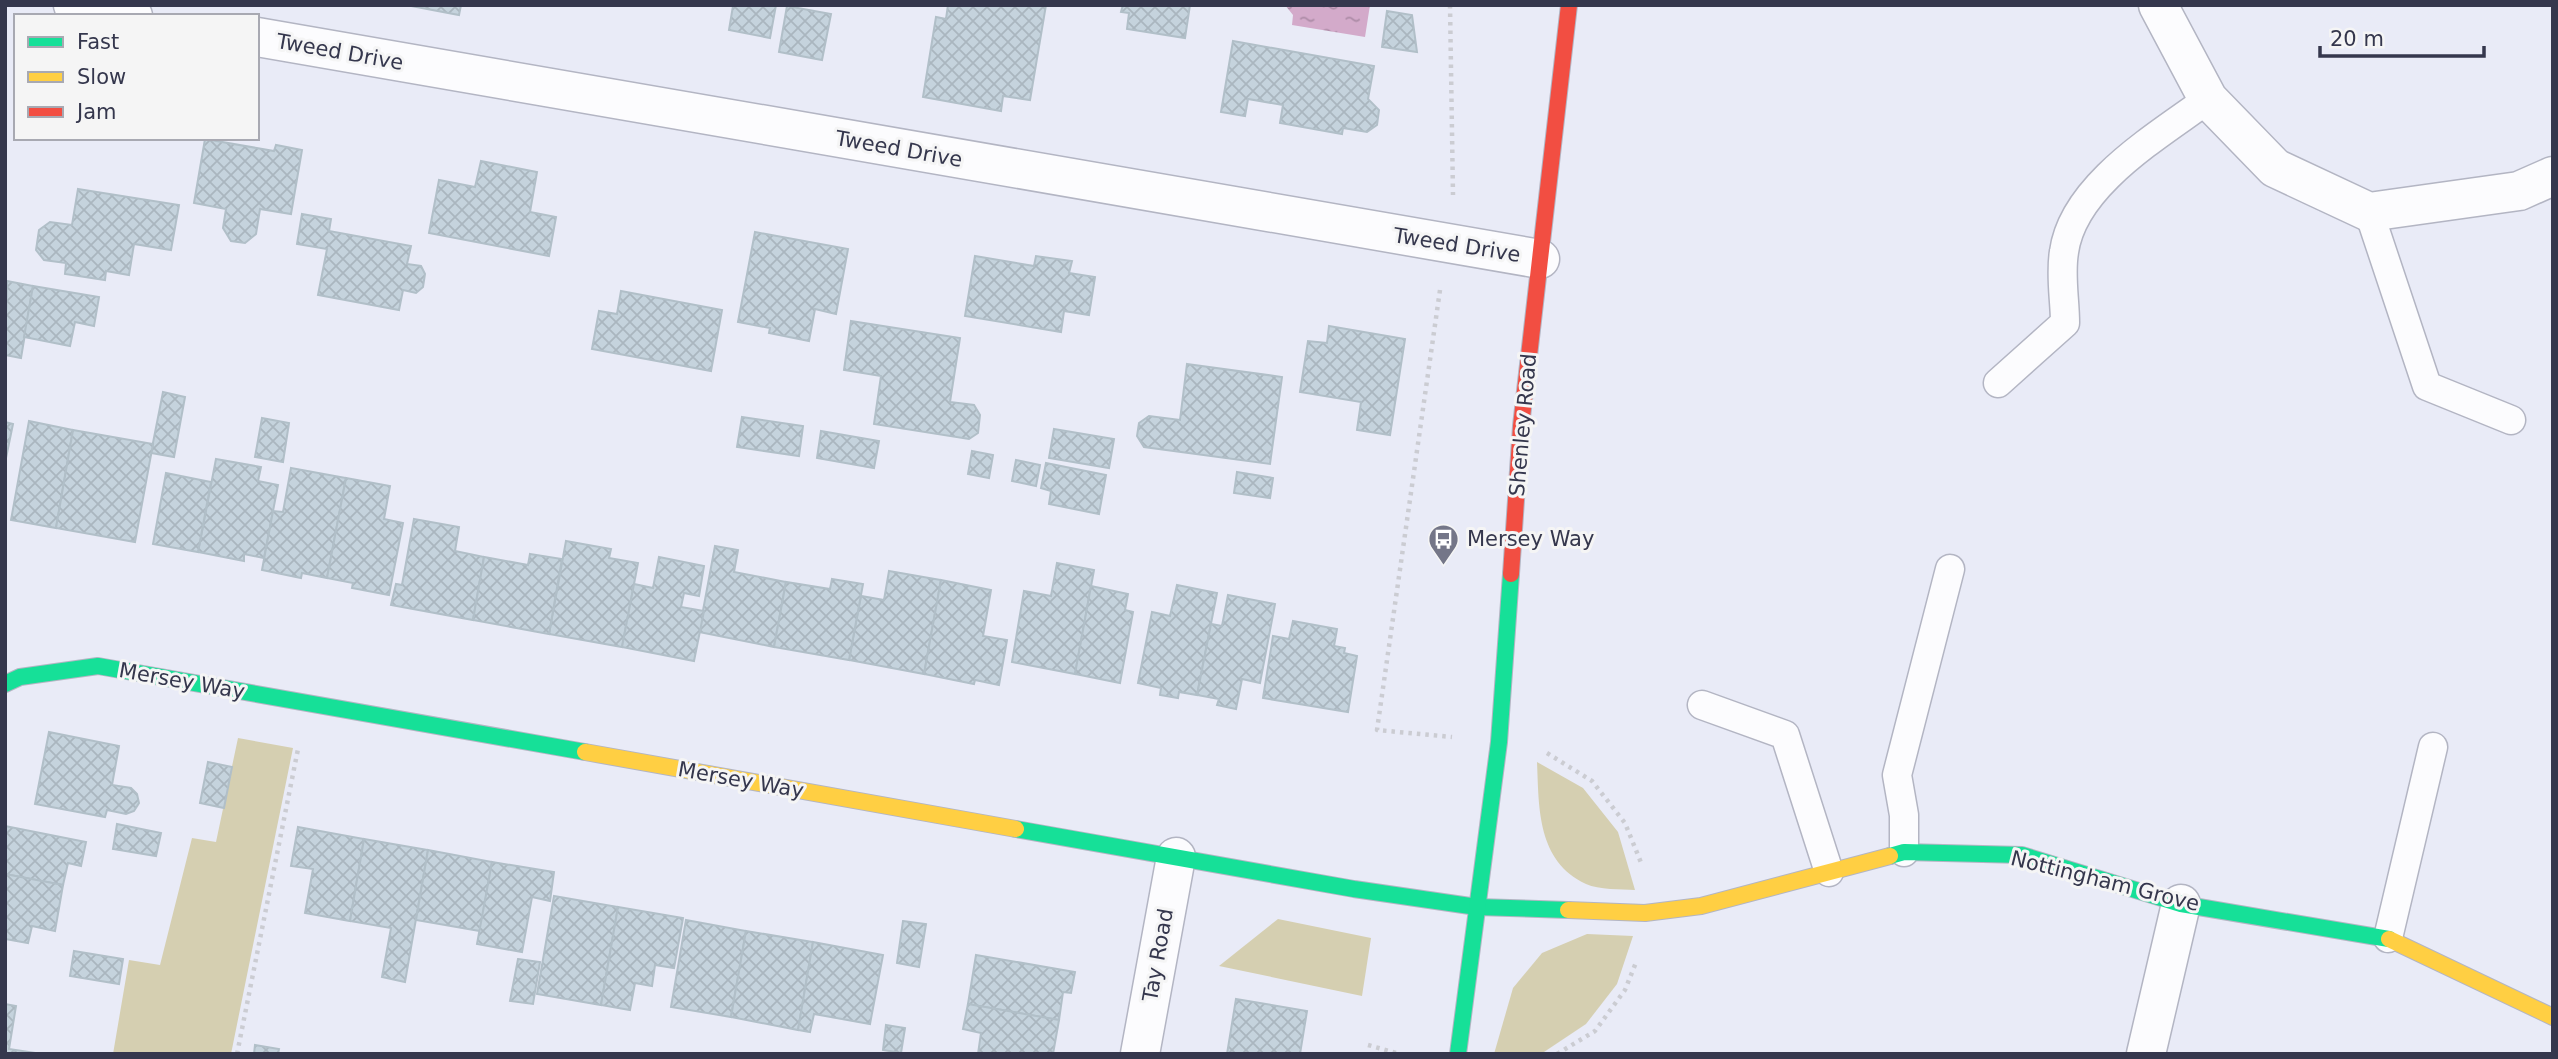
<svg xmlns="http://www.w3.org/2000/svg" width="2558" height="1059" font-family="'DejaVu Sans',sans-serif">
<defs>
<pattern id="water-ripples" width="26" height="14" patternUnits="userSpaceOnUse" patternTransform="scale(1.75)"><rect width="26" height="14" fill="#d3aaca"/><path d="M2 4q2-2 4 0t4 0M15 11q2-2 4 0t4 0" fill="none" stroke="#ac8ba6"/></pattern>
<pattern id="building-cross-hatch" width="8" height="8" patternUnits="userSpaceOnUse" patternTransform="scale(1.75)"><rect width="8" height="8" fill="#c5d3dd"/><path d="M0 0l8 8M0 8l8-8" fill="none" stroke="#aab6bf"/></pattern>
</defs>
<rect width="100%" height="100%" fill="#e9ebf7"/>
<g fill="#d5cfb1">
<path d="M238 738 293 748 231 1054H113L129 960 160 965 192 838 216 842Z"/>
<path d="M1537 762 1583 788 1618 832 1635 890C1621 889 1599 890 1586 884 1537 861 1539 808 1537 762Z"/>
<path d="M1278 919 1371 938 1362 996 1219 966Z"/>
<path d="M1587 934 1633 936 1617 984 1586 1024 1541 1054H1494L1513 988 1542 953Z"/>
</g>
<path fill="url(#water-ripples)" d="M1285 5H1370L1365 37 1292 25 1293 15Z"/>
<g fill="url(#building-cross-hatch)" stroke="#b1bfc8" stroke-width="2">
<path d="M406 5H461L459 15Z"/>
<path d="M729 5H776L770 38 729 30 733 6Z"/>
<path d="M948 5H1046L1030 100 1003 96 1001 111 923 97 936 17 946 19Z"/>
<path d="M1123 5H1190L1185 38 1127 29 1129 13 1121 12Z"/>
<path d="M787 6 831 14 822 60 779 52Z"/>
<path d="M1387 11 1412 15 1417 52 1382 47Z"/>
<path d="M1233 41 1374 66 1368 99 1379 110 1377 125 1367 132 1343 128 1342 134 1280 123 1283 105 1248 99 1245 116 1221 112Z"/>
<path d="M205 139 274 151 276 145 302 150 291 214 260 209 256 234 245 243 231 241 223 228 226 209 194 203Z"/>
<path d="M481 161 537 172 530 212 556 217 549 256 429 233 439 180 475 187Z"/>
<path d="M78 189 179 205 171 250 134 244 129 275 106 271 105 280 65 274 66 263 44 260 36 250 39 230 50 222 72 225Z"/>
<path d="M302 214 331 219 329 231 411 246 407 264 421 266 425 274 423 287 416 293 403 290 399 310 318 295 327 249 297 244Z"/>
<path d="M755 232 848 249 836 314 815 309 809 341 769 333 770 328 738 322Z"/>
<path d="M975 256 1034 266 1036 256 1072 261 1069 273 1095 277 1089 315 1064 311 1061 332 965 316Z"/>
<path d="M7 281 33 286 21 358 5 355Z"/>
<path d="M33 286 99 297 94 326 75 322 70 346 24 337Z"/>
<path d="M621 291 722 310 711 371 592 349 599 311 617 314Z"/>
<path d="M851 321 960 338 950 402 974 405 980 415 978 433 969 439 874 424 881 376 844 370Z"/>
<path d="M1329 326 1405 339 1390 435 1357 430 1361 402 1300 392 1308 341 1327 343Z"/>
<path d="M1187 364 1282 377 1270 464 1144 447 1137 436 1139 423 1149 416 1180 420Z"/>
<path d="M163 392 185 397 174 457 151 453Z"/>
<path d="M742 417 803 426 799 456 737 447Z"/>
<path d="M262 418 289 423 283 462 255 457Z"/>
<path d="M29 421 73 430 56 528 11 520Z"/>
<path d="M5 422 13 424 5 463Z"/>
<path d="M1054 429 1114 439 1109 468 1049 458Z"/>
<path d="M73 430 153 444 135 542 56 528Z"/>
<path d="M821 431 879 441 874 468 817 458Z"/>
<path d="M972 451 993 455 989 478 968 474Z"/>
<path d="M216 459 261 467 258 481 278 485 264 558 244 554V561L198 552Z"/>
<path d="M1016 460 1040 465 1036 486 1012 481Z"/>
<path d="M1046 463 1106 475 1099 514 1049 504 1051 491 1041 488Z"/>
<path d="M291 468 346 478 327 578 302 573 301 578 262 570 273 511 283 512Z"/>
<path d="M1237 472 1273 478 1270 498 1234 493Z"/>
<path d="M166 473 211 482 198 552 153 544Z"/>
<path d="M346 478 390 486 384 519 403 523 389 595 352 588 353 583 327 578Z"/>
<path d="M414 519 459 527 455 551 484 557 473 620 391 605 396 584 402 585Z"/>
<path d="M566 541 611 549 609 558 638 563 622 647 549 634Z"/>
<path d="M715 546 738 550 734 572 786 582 774 647 699 632Z"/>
<path d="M530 554 562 559 549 634 473 620 484 557 528 565Z"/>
<path d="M659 557 704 566 699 596 684 593 681 607 704 611 694 661 622 647 634 584 653 588Z"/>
<path d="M1057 563 1094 570 1075 674 1012 662 1024 591 1051 596Z"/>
<path d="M889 571 941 580 924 674 849 660 861 596 884 600Z"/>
<path d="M832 579 863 584 849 660 774 647 786 582 830 589Z"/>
<path d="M941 580 991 590 983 636 1007 640 999 685 975 680 974 684 924 674Z"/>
<path d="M1177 585 1217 593 1197 695 1179 692 1178 698 1160 695 1161 688 1138 683 1152 612 1170 616Z"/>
<path d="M1091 586 1128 594 1125 610 1133 612 1120 683 1075 674Z"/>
<path d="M1228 595 1275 604 1260 683 1242 679 1236 709 1217 705 1219 699 1197 695 1211 624 1222 626Z"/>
<path d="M1293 621 1337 629 1334 646 1345 648 1344 653 1357 656 1348 712 1263 698 1273 636 1289 639Z"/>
<path d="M49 732 119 746 112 785 131 788 137 794 139 803 134 811 126 814 107 810 105 817 35 804Z"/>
<path d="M208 762 232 767 224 808 200 803Z"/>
<path d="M117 824 161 833 156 856 113 849Z"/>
<path d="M5 826 86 842 81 866 68 863 63 885 5 874Z"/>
<path d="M298 827 364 839 350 921 305 913 313 869 291 866Z"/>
<path d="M364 839 428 850 405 982 382 977 391 928 350 921Z"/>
<path d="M428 850 492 862 480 931 416 920Z"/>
<path d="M492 862 554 872 550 901 532 897 522 952 477 944Z"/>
<path d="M5 874 63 885 55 931 32 926 28 943 5 939Z"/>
<path d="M554 896 618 907 601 1005 537 994Z"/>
<path d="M618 907 683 918 674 968 655 965 652 986 635 983 630 1010 601 1005Z"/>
<path d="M686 920 746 931 731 1017 671 1007Z"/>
<path d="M903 921 926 924 919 967 897 963Z"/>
<path d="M746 931 813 942 798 1030 731 1017Z"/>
<path d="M813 942 883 955 870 1024 814 1014 810 1032 798 1030Z"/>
<path d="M74 951 123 959 119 984 70 976Z"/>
<path d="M976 955 1075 972 1071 993 1063 992 1059 1020 968 1004Z"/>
<path d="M518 959 540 962 533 1004 510 1001Z"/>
<path d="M1236 999 1307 1011 1300 1054H1227Z"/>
<path d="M5 1004 16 1006 9 1049 42 1054H5Z"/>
<path d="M968 1004 1059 1020 1053 1054H978L981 1033 963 1029Z"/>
<path d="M886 1025 905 1028 901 1053 883 1050Z"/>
<path d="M255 1045 279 1049 278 1054H254Z"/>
</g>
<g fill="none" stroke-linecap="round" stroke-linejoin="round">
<defs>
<g id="lane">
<path d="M2369 212 2427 386 2511 420"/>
<path d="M1998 383 2065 323C2065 300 2060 275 2064 252 2073 185 2158 136 2208 99"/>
<path d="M1702 705 1785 735 1829 872"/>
<path d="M1904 852V815L1897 775 1950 569"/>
<path d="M2388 938 2433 747"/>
</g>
<g id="street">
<path d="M73 5 133 16"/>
<path d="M2158 5 2208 99 2275 168 2369 212 2519 191 2553 176"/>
<path d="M257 37 1540 259"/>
<path d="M1140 1054 1176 857"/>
<path d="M2146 1054 2181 904"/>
</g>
<g id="fast">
<path d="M5 684 20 677 98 666 585 752"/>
<path d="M1016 829 1354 889 1477 907 1568 910"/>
<path d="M1890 856 1904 852 2022 855 2181 904 2389 939"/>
<path d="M1458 1054 1499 742 1511 574"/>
</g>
<g id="slow">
<path d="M585 752 1016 829"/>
<path d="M1568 910 1645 913 1701 906 1890 856"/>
<path d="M2389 939 2553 1017"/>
</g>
<path id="jam" d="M1511 574 1521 426 1569 5"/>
</defs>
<use href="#lane" stroke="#b3b5c3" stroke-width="31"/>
<use href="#street" stroke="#b3b5c3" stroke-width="41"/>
<use href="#fast" stroke="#b3b5c3" stroke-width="18"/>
<use href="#slow" stroke="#b3b5c3" stroke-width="18"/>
<use href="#jam" stroke="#b3b5c3" stroke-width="18"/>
<g stroke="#cbccd2" stroke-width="4.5" stroke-dasharray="3.5 5" stroke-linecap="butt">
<path d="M1450 5 1453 195"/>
<path d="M1440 290 1377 730 1452 737"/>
<path d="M1547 753 1592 781 1625 823 1642 865"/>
<path d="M1368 1045 1400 1054"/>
<path d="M237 1054 298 749"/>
<path d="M1557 1054 1595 1031 1625 990 1637 960"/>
</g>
<use href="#lane" stroke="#fcfcfe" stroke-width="28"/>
<use href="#street" stroke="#fcfcfe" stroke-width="38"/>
<use href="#fast" stroke="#16e098" stroke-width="16"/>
<use href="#slow" stroke="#ffcf43" stroke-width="16"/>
<use href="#jam" stroke="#f24e42" stroke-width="16"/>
</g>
<defs>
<symbol id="bus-pin" viewBox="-11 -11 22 30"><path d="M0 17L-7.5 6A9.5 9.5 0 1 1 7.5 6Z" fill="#747688" stroke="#f5f5f5"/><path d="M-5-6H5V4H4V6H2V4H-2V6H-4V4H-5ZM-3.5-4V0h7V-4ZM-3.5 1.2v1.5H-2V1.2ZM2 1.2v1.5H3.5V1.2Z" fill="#fff"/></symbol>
</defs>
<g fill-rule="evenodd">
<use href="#bus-pin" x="1426" y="522" width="35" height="47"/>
</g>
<g text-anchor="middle" stroke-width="6" stroke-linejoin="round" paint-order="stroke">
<g font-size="21" fill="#35374d" stroke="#f5f5f5">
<text transform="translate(340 52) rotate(10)" y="7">Tweed Drive</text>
<text transform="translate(899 149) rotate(10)" y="7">Tweed Drive</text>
<text transform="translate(1457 245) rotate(9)" y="7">Tweed Drive</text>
<text transform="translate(1523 425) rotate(-85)" y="7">Shenley Road</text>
<text transform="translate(182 681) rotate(10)" y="7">Mersey Way</text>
<text transform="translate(741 780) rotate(10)" y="7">Mersey Way</text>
<text transform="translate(2105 881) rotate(14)" y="7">Nottingham Grove</text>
<text transform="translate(1158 955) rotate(-80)" y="7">Tay Road</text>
</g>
<g font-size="21" fill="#35374d" stroke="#f5f5f5" text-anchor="start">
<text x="1467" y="546">Mersey Way</text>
</g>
</g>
<rect width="2558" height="1059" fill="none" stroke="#35374d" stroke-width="14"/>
<rect x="14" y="14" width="245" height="126" fill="#f5f5f5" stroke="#a8a9b2" stroke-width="2"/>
<rect x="28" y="37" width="35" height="10" fill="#16e098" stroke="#a8a9b2" stroke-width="2"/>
<text x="77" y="49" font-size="21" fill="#35374d">Fast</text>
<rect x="28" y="72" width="35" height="10" fill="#ffcf43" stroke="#a8a9b2" stroke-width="2"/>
<text x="77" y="84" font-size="21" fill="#35374d">Slow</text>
<rect x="28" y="107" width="35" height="10" fill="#f24e42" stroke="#a8a9b2" stroke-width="2"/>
<text x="77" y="119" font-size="21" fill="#35374d">Jam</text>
<path d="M2320 46v10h164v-10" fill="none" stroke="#35374d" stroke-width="3.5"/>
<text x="2330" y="46" font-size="21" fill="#35374d" stroke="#f5f5f5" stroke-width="5" paint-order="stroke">20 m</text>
</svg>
